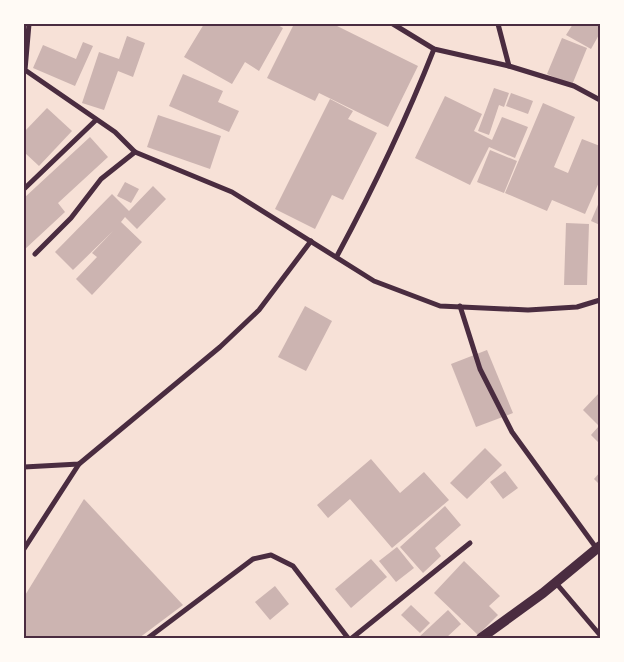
<svg xmlns="http://www.w3.org/2000/svg" width="624" height="662" font-family="'Crimson Pro',serif">
<rect width="100%" height="100%" fill="#f7e1d7"/>
<g fill="#ccb4b1">
<path d="M204 24H276L283 28 259 71 245 62 232 84 184 57Z"/>
<path d="M294 24H333L418 66 388 127 319 93 315 101 267 78Z"/>
<path d="M573 24H600V33L591 49 566 35Z"/>
<path d="M127 36 145 43 133 77 118 71 104 110 82 103 99 52 119 59Z"/>
<path d="M562 38 587 48 572 85 547 74Z"/>
<path d="M83 42 93 46 75 86 33 68 43 45 76 59Z"/>
<path d="M183 74 223 91 218 102 239 111 229 132 169 106Z"/>
<path d="M494 88 509 93 504 107 499 105 489 135 478 131Z"/>
<path d="M511 93 533 101 528 114 506 106Z"/>
<path d="M445 96 482 114 474 131 492 140 502 117 528 127 515 158 489 147 470 185 415 158Z"/>
<path d="M330 99 353 111 348 119 377 133 343 200 332 195 315 229 275 209Z"/>
<path d="M543 103 575 117 554 167 568 173 582 139 600 146V180L585 214 552 200 547 211 505 193Z"/>
<path d="M47 108 72 131 39 166 24 152V132Z"/>
<path d="M158 115 221 136 210 169 147 147Z"/>
<path d="M90 137 108 157 58 203 65 212 24 250V198Z"/>
<path d="M490 150 517 161 504 193 477 182Z"/>
<path d="M125 182 139 189 131 203 117 196Z"/>
<path d="M153 186 166 199 137 229 125 217 121 222 142 242 92 295 76 279 97 257 92 253 113 231 73 270 55 252 112 194 129 211Z"/>
<path d="M600 200V225L591 221Z"/>
<path d="M566 223 589 224 587 285H564Z"/>
<path d="M305 306 332 321 306 371 278 357Z"/>
<path d="M487 350 513 413 476 427 451 364Z"/>
<path d="M600 392V444L591 435 599 426 583 410Z"/>
<path d="M485 448 502 465 467 499 450 483Z"/>
<path d="M371 459 400 493 424 472 449 500 392 548 350 499 328 518 317 505Z"/>
<path d="M505 471 518 488 503 499 490 482Z"/>
<path d="M600 472V485L594 479Z"/>
<path d="M84 499 183 605 139 638H24V597Z"/>
<path d="M445 506 461 525 435 548 441 556 423 573 400 547Z"/>
<path d="M397 547 414 568 396 582 379 561Z"/>
<path d="M371 559 387 577 351 608 335 589Z"/>
<path d="M464 561 500 596 489 606 498 615 478 635 434 593Z"/>
<path d="M275 586 289 604 270 620 255 602Z"/>
<path d="M411 605 430 623 420 633 401 615Z"/>
<path d="M448 610 461 624 446 638H418Z"/>
</g>
<g fill="none" stroke-linecap="round" stroke-linejoin="round">
<g stroke="#4a2c40" stroke-width="5">
<path d="M29 24 25 70 115 132 135 152 232 192 374 281 440 306 528 310 577 307 600 300"/>
<path d="M393 24 434 49 509 66 574 86 600 100"/>
<path d="M498 24 509 66"/>
<path d="M24 189 96 120"/>
<path d="M35 254 71 218 101 179 135 152"/>
<path d="M337 256C373 189 406 120 434 49"/>
<path d="M460 306 480 369 512 432 597 549"/>
<path d="M24 467 79 464 220 347 259 310 311 241"/>
<path d="M24 549 79 464"/>
<path d="M556 583 600 635"/>
<path d="M148 638 253 559 271 555 293 566 348 638"/>
<path d="M352 638 470 543"/>
</g>
<path stroke="#4a2c40" stroke-width="10" d="M481 638 543 593 600 546"/>
</g>
<rect width="624" height="662" fill="none" stroke="#fffaf5" stroke-width="50"/>
<rect x="25" y="25" width="574" height="612" fill="none" stroke="#4a2c40" stroke-width="2"/>
</svg>
